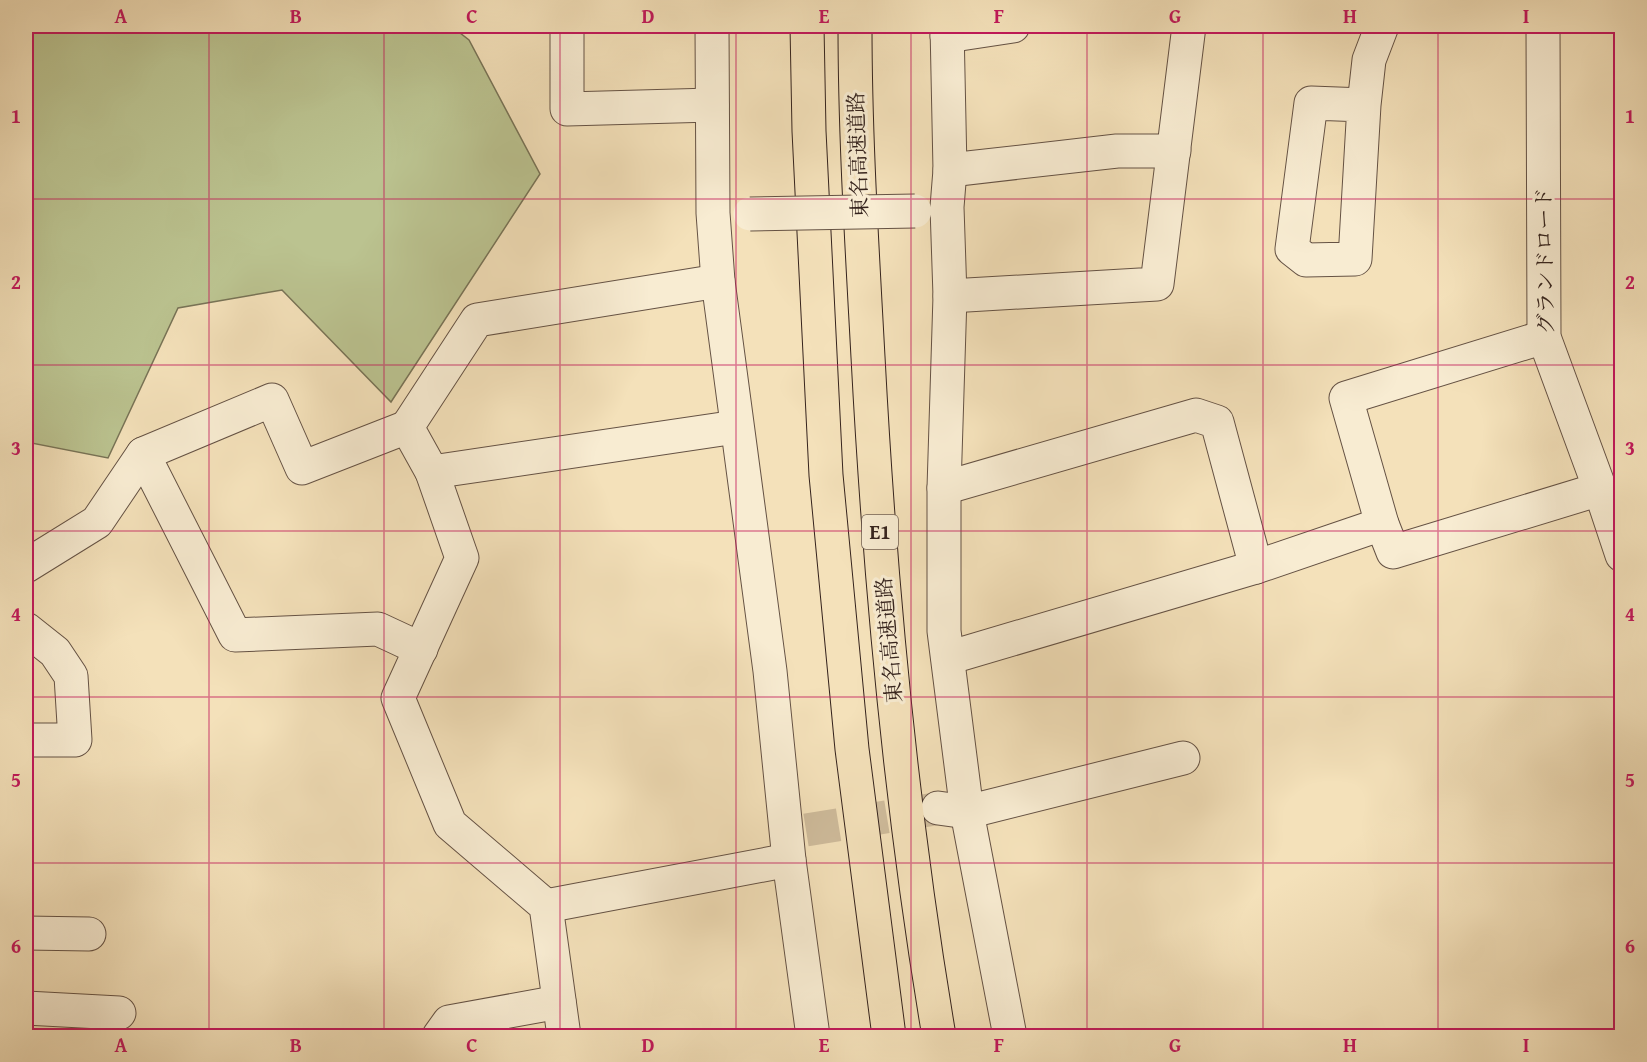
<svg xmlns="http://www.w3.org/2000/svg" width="1647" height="1062" font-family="'Gentium Book Plus','Noto Serif JP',serif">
<rect width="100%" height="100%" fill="#f4e1ba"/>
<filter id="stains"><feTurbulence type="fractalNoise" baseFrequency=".00333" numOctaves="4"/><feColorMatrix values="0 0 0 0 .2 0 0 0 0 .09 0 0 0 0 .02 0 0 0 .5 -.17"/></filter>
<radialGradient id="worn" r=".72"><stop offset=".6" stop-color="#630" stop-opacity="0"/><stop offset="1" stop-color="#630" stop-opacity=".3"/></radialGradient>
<path fill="#bbc390" stroke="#787356" stroke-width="1.5" d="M26 26H451L469 40 540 174 391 402 282 290 178 308 108 458 26 442Z"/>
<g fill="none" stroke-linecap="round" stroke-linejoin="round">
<path stroke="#cebb9b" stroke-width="33" stroke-dasharray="33 16" stroke-linecap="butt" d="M806 830 935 809"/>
<defs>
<g id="minor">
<path d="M567 26V109L712 105"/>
<path d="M712 26 713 213 718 281 770 671 789 860 813 1036"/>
<path d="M947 26 950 170 947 207 950 296 944 488V631L967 812 1010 1036"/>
<path d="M1543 26 1544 337 1600 489 1622 555"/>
<path d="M947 36 1013 26"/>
<path d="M1364 105 1311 103 1292 249 1306 260 1355 259 1364 105 1369 60 1382 26"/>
<path d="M950 170 1117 151H1174"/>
<path d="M950 296 1157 284 1189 26"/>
<path d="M1544 337 1346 398 1382 524 1393 552 1600 489"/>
<path d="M407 427 302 468 272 400 143 454 235 635 378 629 421 649"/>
<path d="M432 472 736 427"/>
<path d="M944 488 1196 415 1217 422 1256 567"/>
<path d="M26 566 97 522 143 454"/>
<path d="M26 629 55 652 71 676 75 740H26"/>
<path d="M948 658 1256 567 1382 524"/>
<path d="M938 808 967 812 1183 758"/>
<path d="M546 906 789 860"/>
<path d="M26 933 89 934"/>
<path d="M26 1008 119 1013"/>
<path d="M439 1036 449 1022 559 1002"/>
<path d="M564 1036 546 906 450 824 398 698 462 558 432 472 407 427 477 320 718 281"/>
</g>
<g id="highway">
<path d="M807 26 809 131 826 475 852 749 889 1036"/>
<path d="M855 26C855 136 862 246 868 357 880 584 901 812 939 1036"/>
</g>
</defs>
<use href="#minor" stroke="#655244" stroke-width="35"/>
<use href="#highway" stroke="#35231d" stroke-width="35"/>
<use href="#minor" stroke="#f8ecd2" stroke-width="33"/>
<use href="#highway" stroke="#f4e1ba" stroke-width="33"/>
<defs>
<path id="minor-bridge" d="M750 214 915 211"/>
</defs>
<use href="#minor-bridge" stroke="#655244" stroke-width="35" stroke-linecap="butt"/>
<use href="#minor-bridge" stroke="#f8ecd2" stroke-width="33"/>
</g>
<path fill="none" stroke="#c2185b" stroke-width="1.5" stroke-opacity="0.55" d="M209 26V1036M384 26V1036M560 26V1036M736 26V1036M911 26V1036M1087 26V1036M1263 26V1036M1438 26V1036M26 199H1622M26 365H1622M26 531H1622M26 697H1622M26 863H1622"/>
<g text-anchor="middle" stroke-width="6" stroke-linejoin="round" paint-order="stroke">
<rect fill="#f8ecd2" stroke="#705f53" stroke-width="1.5" x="862" y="515" width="36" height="34" rx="4.5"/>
<g font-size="20" font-weight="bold" fill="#35231d">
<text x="880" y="539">E1</text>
</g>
<g font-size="21" fill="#35231d" stroke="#f8ecd2">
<text transform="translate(858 155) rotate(-92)" y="7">東名高速道路</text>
<text transform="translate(1545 261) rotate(-91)" y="7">グランドロード</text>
<text transform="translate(889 640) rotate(-95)" y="7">東名高速道路</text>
</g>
</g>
<rect width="1647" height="1062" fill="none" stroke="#f4e1ba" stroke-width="66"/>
<rect x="33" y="33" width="1581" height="996" fill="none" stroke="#c2185b" stroke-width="2"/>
<g font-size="20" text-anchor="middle" font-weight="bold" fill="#c2185b">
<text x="121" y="23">A</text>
<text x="296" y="23">B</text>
<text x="472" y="23">C</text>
<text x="648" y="23">D</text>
<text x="824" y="23">E</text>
<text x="999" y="23">F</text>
<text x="1175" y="23">G</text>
<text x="1350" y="23">H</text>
<text x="1526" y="23">I</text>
<text x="16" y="123">1</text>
<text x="1630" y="123">1</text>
<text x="16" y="289">2</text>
<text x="1630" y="289">2</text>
<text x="16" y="455">3</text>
<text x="1630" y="455">3</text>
<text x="16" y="621">4</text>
<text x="1630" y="621">4</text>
<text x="16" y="787">5</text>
<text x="1630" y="787">5</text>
<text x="16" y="953">6</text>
<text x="1630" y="953">6</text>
<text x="121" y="1052">A</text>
<text x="296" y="1052">B</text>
<text x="472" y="1052">C</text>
<text x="648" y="1052">D</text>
<text x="824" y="1052">E</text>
<text x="999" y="1052">F</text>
<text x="1175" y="1052">G</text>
<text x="1350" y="1052">H</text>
<text x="1526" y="1052">I</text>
</g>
<rect width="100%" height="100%" filter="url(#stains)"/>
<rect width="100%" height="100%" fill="url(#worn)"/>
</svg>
